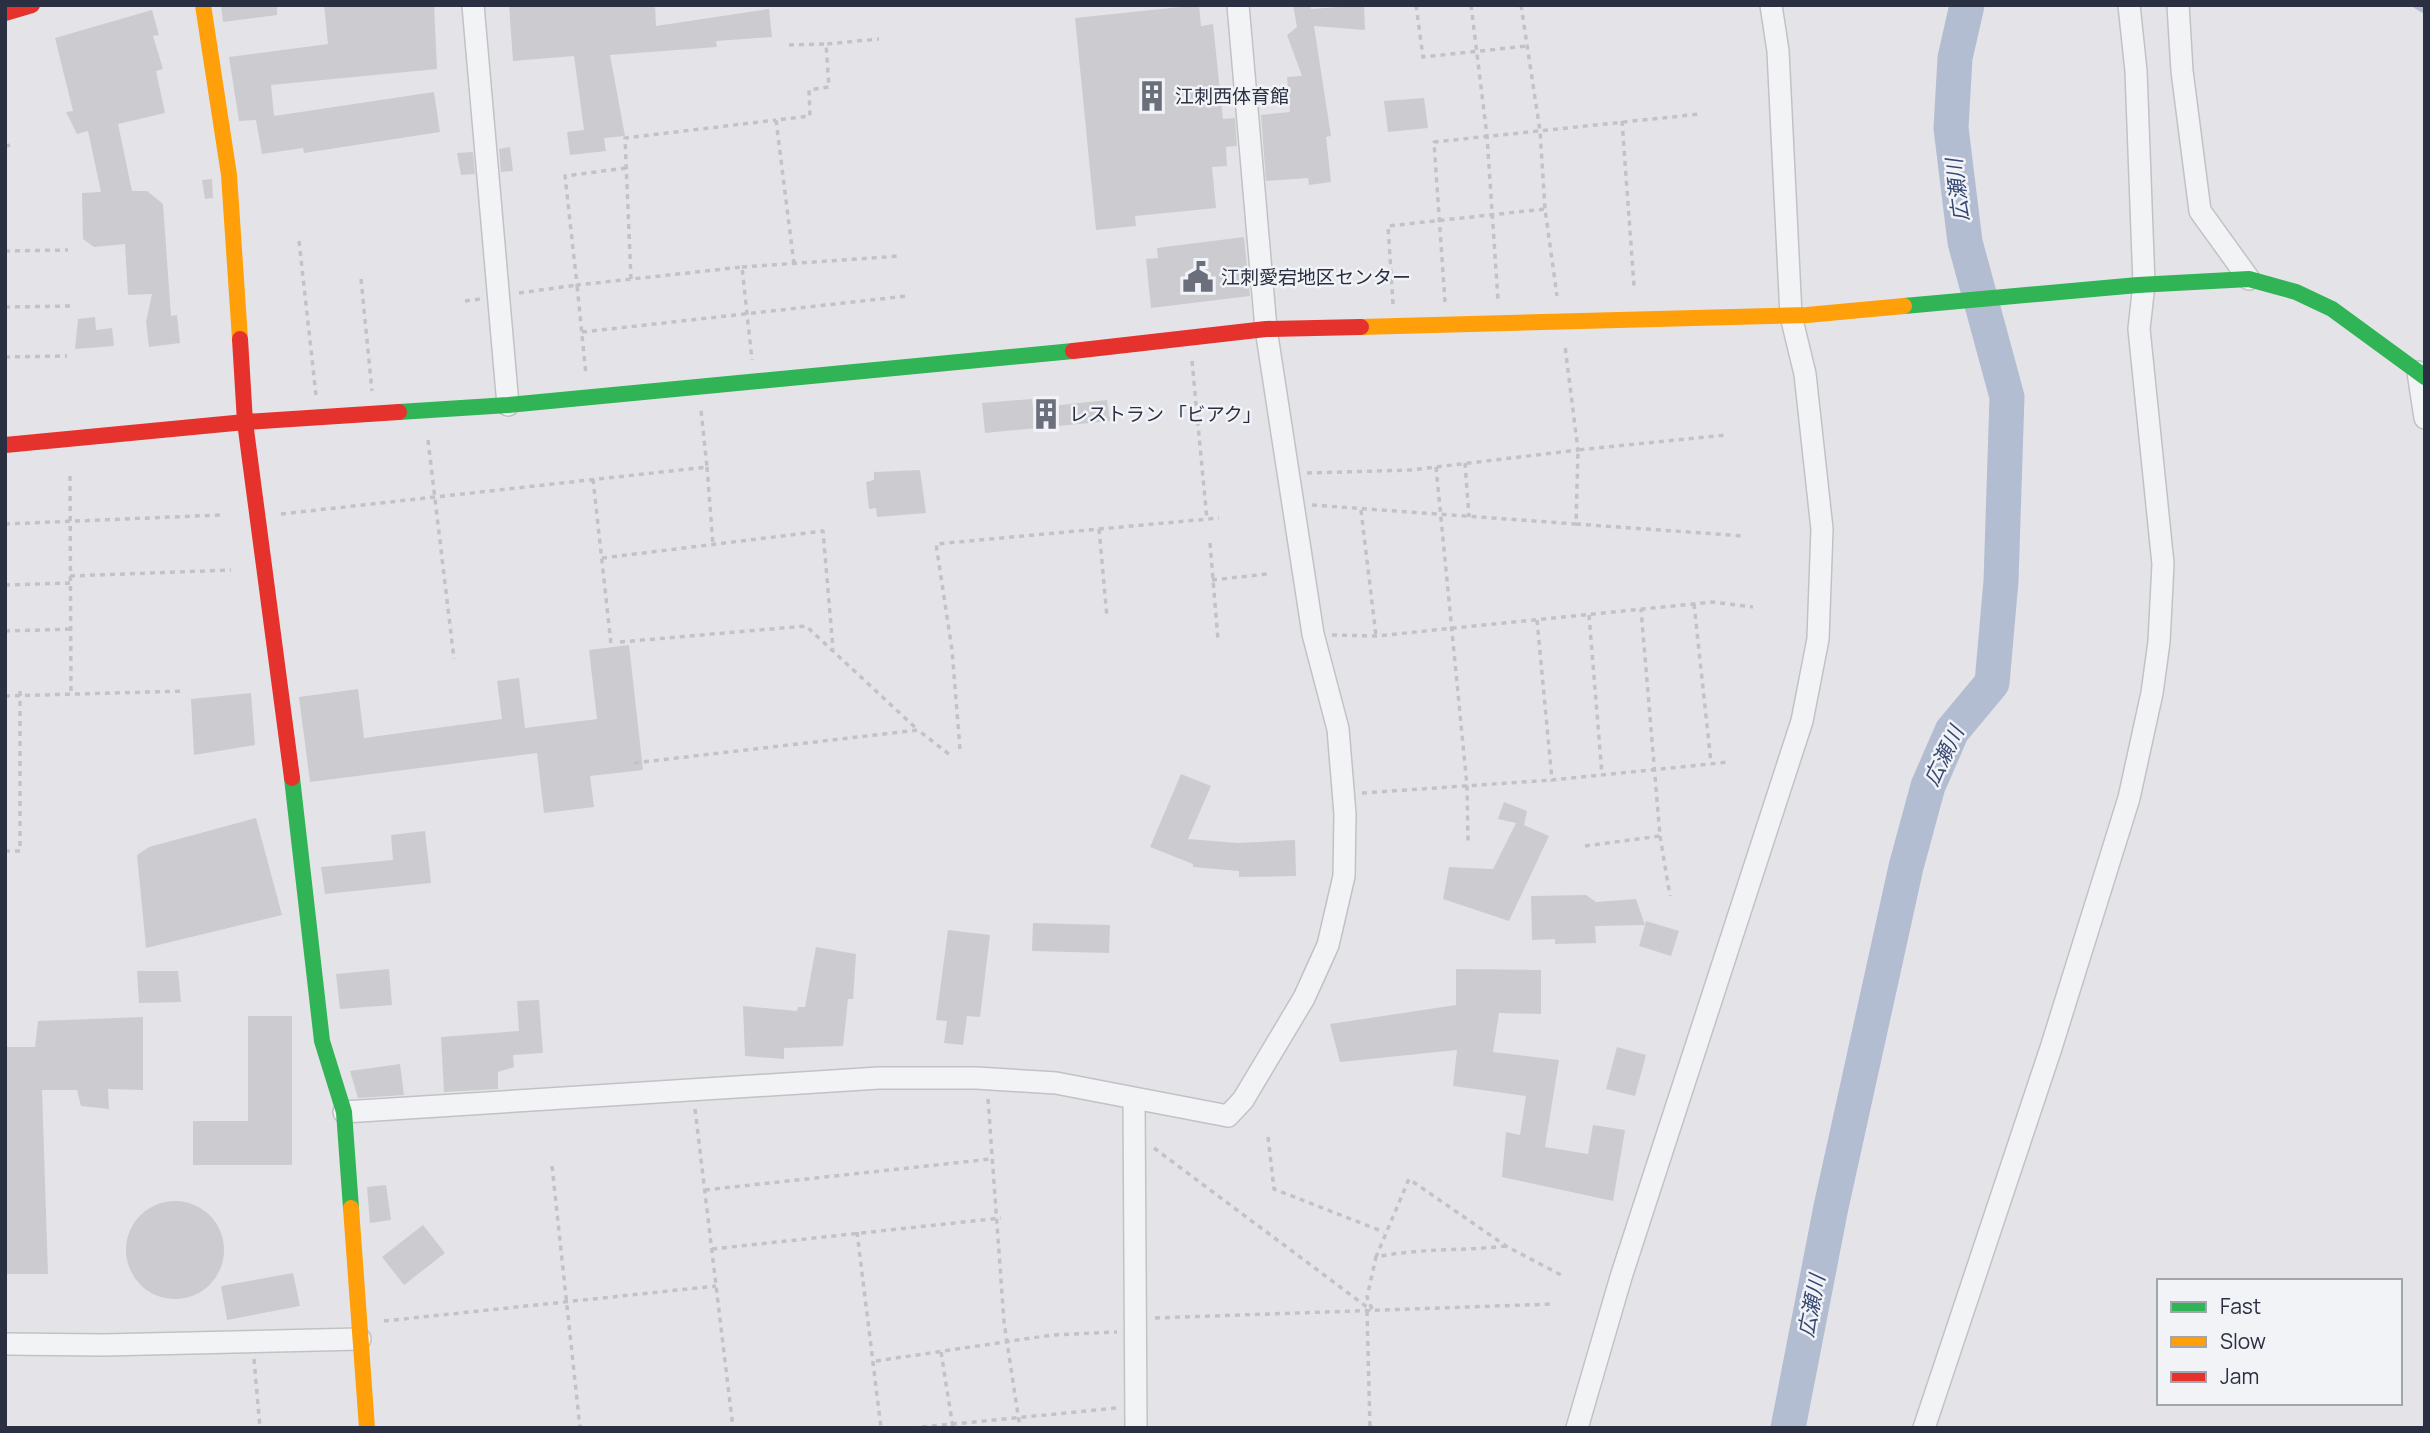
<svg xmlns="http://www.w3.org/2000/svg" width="2430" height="1433" font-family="Manrope,'Noto Sans JP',sans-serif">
<rect width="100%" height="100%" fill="#e4e4e8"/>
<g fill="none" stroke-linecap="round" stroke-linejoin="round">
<path stroke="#b3bdd2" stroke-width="6" d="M2415 5 2425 11"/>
<path stroke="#b3bdd2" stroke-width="35" d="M1788 1428 1831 1207 1906 867 1928 786 1952 731 1992 683 2001 581 2007 397 1965 242 1951 128 1955 58 1967 5"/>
</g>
<g fill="#ccccd0">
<path d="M221 5H277V15L223 22Z"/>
<path d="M324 5H434L437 69 271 85 274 116 434 92 440 132 304 153 303 148 262 154 256 120 239 121 229 57 328 44Z"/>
<path d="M509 5H655L656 26 769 9 772 37 716 41 717 47 610 55 625 136 604 138 606 151 570 155 567 132 584 130 574 56 513 61Z"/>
<path d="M1199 5 1201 26 1213 24 1223 119 1235 118 1237 146 1226 147 1227 166 1212 167 1216 208 1135 216 1136 226 1096 230 1075 18Z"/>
<path d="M1293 5H1310L1311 9 1364 5 1365 30 1314 26 1331 136 1326 137 1331 182 1309 185 1308 178 1266 181 1261 115 1290 112 1287 77 1302 76 1287 35 1297 27Z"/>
<path d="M152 10 159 35 153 36 163 69 156 71 165 113 118 124 132 191H147L163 204 171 316 177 315 180 343 149 347 146 322 152 294 128 295 125 244 94 247 83 239 82 193 101 192 88 131 77 134 66 112 73 111 55 38Z"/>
<path d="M1424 98 1428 128 1388 132 1384 101Z"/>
<path d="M510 147 513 171 501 172 499 149Z"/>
<path d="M473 152 475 174 461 175 457 153Z"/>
<path d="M212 179 213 198 205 199 202 180Z"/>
<path d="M1244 237 1250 296 1151 308 1146 259 1158 258 1157 248Z"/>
<path d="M95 317 96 330 112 328 114 346 75 349 78 319Z"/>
<path d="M1032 399 1033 408 1107 400 1110 421 985 433 982 403Z"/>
<path d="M920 470 926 513 877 517 876 508 869 509 866 482 874 480V472Z"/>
<path d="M629 645 643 770 590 776 594 807 544 813 537 753 310 782 299 697 358 689 364 738 502 719 497 681 519 678 525 728 597 719 589 650Z"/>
<path d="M251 693 255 745 194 755 191 699Z"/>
<path d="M1181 774 1211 786 1188 839 1238 843 1295 840 1296 876 1239 877V871L1193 867V864L1150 847Z"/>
<path d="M1504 802 1527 811 1524 825 1549 836 1509 921 1443 899 1449 867 1493 869 1516 823 1498 819Z"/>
<path d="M256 818 282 915 146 948 137 855 149 847Z"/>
<path d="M425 831 431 883 325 894 321 867 393 860 391 835Z"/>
<path d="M1586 895 1596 902 1636 899 1645 925 1646 921 1679 931 1671 956 1639 946 1645 925 1595 926 1596 943 1555 944V939L1532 940 1531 896Z"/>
<path d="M1033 923 1110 925 1109 953 1032 951Z"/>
<path d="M948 930 990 935 980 1017 967 1016 963 1045 944 1043 947 1021 936 1020Z"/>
<path d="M816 947 856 954 853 999H848L843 1046 784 1048V1059L745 1056 743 1006 797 1011 798 1007H805Z"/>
<path d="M389 969 392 1005 340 1009 336 974Z"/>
<path d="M1456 969 1541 970V1014L1499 1013 1493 1052 1559 1060 1545 1147 1588 1154 1593 1125 1625 1130 1613 1201 1502 1177 1506 1132 1520 1135 1526 1096 1453 1086 1457 1050 1340 1062 1330 1024 1456 1005Z"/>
<path d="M137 971H178L181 1002 139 1003Z"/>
<path d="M539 1000 543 1053 513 1055 514 1067 498 1072V1089L444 1092 441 1037 519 1031 517 1001Z"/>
<path d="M248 1016H292V1165H193V1121H248Z"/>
<path d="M143 1017V1090L108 1089 109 1109 81 1106 77 1090H42L48 1274H5V1047H35L38 1021Z"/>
<path d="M1617 1047 1646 1055 1635 1096 1606 1089Z"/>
<path d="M400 1064 404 1095 358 1098 350 1071Z"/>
<path d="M386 1185 391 1220 370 1223 367 1187Z"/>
<circle cx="175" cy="1250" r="49"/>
<path d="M423 1225 445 1253 404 1285 382 1257Z"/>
<path d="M293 1273 300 1306 227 1320 221 1286Z"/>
</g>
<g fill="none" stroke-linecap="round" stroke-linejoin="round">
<defs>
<g id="street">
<path d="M473 5 508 405"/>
<path d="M2178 5 2182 71 2200 211 2249 279"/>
<path d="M2418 372 2425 418"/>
<path d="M1134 1099 1136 1428"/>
<path d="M344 1112 879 1078H976L1056 1083 1228 1116 1243 1100 1304 998 1328 945 1344 876 1345 814 1338 729 1313 634 1266 329 1238 5"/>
<path d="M5 1344 104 1345 360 1339"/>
<path d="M1577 1428 1621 1277 1802 721 1818 639 1822 529 1805 374 1791 316 1778 51 1771 5"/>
<path d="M1924 1428 2051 1048 2129 798 2152 693 2159 642 2163 564 2139 329 2144 284 2136 71 2129 5"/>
</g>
</defs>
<use href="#street" stroke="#c2c2c6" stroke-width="24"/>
<g stroke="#c2c3c8" stroke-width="3.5" stroke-dasharray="5 5" stroke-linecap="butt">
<path d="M1416 5 1423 57 1527 46"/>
<path d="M1471 5 1487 136 1498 300"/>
<path d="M1521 5 1540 131 1545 209"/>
<path d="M789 45 826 44"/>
<path d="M1622 121 1634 286"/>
<path d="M5 146 12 145"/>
<path d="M626 168 565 176 577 285 742 267 752 360"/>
<path d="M299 241 316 395"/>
<path d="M5 251 68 250"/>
<path d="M794 264 776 120 810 116 809 90 829 87 826 44 879 39"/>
<path d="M742 267 900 256"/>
<path d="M361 279 372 391"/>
<path d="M631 279 625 138 776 120"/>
<path d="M519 293 577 285 586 375"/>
<path d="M465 301 480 299"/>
<path d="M1445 302 1434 142 1700 114"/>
<path d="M1393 304 1388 226 1545 209 1557 296"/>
<path d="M5 307 72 306"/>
<path d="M582 332 907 296"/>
<path d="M5 357 67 356"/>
<path d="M1192 361 1207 520"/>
<path d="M428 440 454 659"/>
<path d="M1465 463 1469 517"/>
<path d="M707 467 713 545"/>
<path d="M1436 467 1467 786 1468 841"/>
<path d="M1307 473 1411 470 1578 450 1565 346"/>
<path d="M70 476 71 692"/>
<path d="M593 479 611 644"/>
<path d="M1312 505 1576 524 1578 450 1726 435"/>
<path d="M1361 510 1376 636"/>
<path d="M281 514 707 467 701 410"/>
<path d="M5 524 220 515"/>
<path d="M1576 524 1744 536"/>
<path d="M1099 529 1107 617"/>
<path d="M1210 543 1218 640"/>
<path d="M602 558 823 531 833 649"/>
<path d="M70 576 231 570"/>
<path d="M1212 580 1267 574"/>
<path d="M5 585 70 583"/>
<path d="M1694 604 1711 763"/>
<path d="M1589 615 1602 775"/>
<path d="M1537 620 1552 780 1729 762"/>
<path d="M5 631 74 629"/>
<path d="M1332 635 1376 636 1712 602 1753 607"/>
<path d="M620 642 806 626 918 730"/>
<path d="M5 696 185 691"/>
<path d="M960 749 952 650 936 544 1219 518"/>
<path d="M634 763 918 730 950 755"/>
<path d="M1362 793 1552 780"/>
<path d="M1660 836 1670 896"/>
<path d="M1585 846 1660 836 1641 609"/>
<path d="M5 851H20V690"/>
<path d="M988 1099 1004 1322 1020 1428"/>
<path d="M695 1109 733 1428"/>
<path d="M1268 1137 1274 1189 1384 1232"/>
<path d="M1154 1148 1371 1310"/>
<path d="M552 1166 580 1428"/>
<path d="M705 1190 991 1159"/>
<path d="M857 1232 881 1428"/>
<path d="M1506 1246C1463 1251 1419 1248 1376 1257L1409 1179 1506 1246 1563 1276"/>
<path d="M712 1249 1001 1218"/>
<path d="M1372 1309 1367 1297 1376 1257"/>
<path d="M1367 1311 1370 1428"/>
<path d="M1155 1318 1553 1304"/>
<path d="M384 1321 716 1286"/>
<path d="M941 1352 953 1428"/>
<path d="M254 1359 260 1428"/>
<path d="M876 1361 1052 1335 1117 1332"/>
<path d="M912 1428 1117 1408"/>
</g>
<use href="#street" stroke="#f2f3f5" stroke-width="21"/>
<g stroke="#30b455" stroke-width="16">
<path d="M1904 306 2138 285 2249 279 2296 292 2332 309 2425 377"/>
<path d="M399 412 508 405 1073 351"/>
<path d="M292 778 322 1041 344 1112 351 1208"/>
</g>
<g stroke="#ff9f0a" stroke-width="16">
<path d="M203 5 229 175 240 339"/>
<path d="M1361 327 1807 315 1904 306"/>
<path d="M351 1208 367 1428"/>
</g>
<g stroke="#e5322d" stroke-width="16">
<path d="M5 13 32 5"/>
<path d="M240 339 245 422 292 778"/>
<path d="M1073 351 1266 329 1361 327"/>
<path d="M5 445 245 422 399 412"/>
</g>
</g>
<defs>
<symbol id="building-bare" viewBox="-9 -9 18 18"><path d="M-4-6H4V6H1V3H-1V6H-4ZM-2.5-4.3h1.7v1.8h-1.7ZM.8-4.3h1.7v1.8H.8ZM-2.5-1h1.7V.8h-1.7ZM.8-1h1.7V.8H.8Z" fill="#6b6e7b" stroke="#f1f3f7" stroke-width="2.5" paint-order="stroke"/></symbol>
<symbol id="civic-bare" viewBox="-9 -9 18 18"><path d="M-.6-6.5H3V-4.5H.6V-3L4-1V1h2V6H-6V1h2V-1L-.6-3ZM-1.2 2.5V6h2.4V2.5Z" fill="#6b6e7b" stroke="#f1f3f7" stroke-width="2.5" paint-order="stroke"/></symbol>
</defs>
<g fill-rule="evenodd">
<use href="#building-bare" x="1130" y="74" width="44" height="44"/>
<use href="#civic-bare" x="1176" y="255" width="44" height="44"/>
<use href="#building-bare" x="1024" y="392" width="44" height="44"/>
</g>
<g text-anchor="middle" stroke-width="5" stroke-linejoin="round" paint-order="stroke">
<g font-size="19" fill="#2a2f41" stroke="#f1f3f7" text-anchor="start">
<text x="1175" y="103">江刺西体育館</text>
<text x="1221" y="284">江刺愛宕地区センター</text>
<text x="1069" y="421">レストラン 「ビアク」</text>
</g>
<g font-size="21" font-style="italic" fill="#364773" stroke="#f1f3f7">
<text transform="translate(1958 190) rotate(-97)" y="7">広瀬川</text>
<text transform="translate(1944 756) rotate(-64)" y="7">広瀬川</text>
<text transform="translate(1812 1306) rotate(-79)" y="7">広瀬川</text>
</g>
</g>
<rect width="2430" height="1433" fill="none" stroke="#2a2f41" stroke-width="14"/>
<rect x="2157" y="1279" width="245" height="126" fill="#f1f3f7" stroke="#a1a5ae" stroke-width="2"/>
<rect x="2171" y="1302" width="35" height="10" fill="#30b455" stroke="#a1a5ae" stroke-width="2"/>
<text x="2220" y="1314" font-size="21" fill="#2a2f41">Fast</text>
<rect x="2171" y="1337" width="35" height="10" fill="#ff9f0a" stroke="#a1a5ae" stroke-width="2"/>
<text x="2220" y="1349" font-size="21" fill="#2a2f41">Slow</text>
<rect x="2171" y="1372" width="35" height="10" fill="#e5322d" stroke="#a1a5ae" stroke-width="2"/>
<text x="2220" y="1384" font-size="21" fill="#2a2f41">Jam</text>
</svg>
